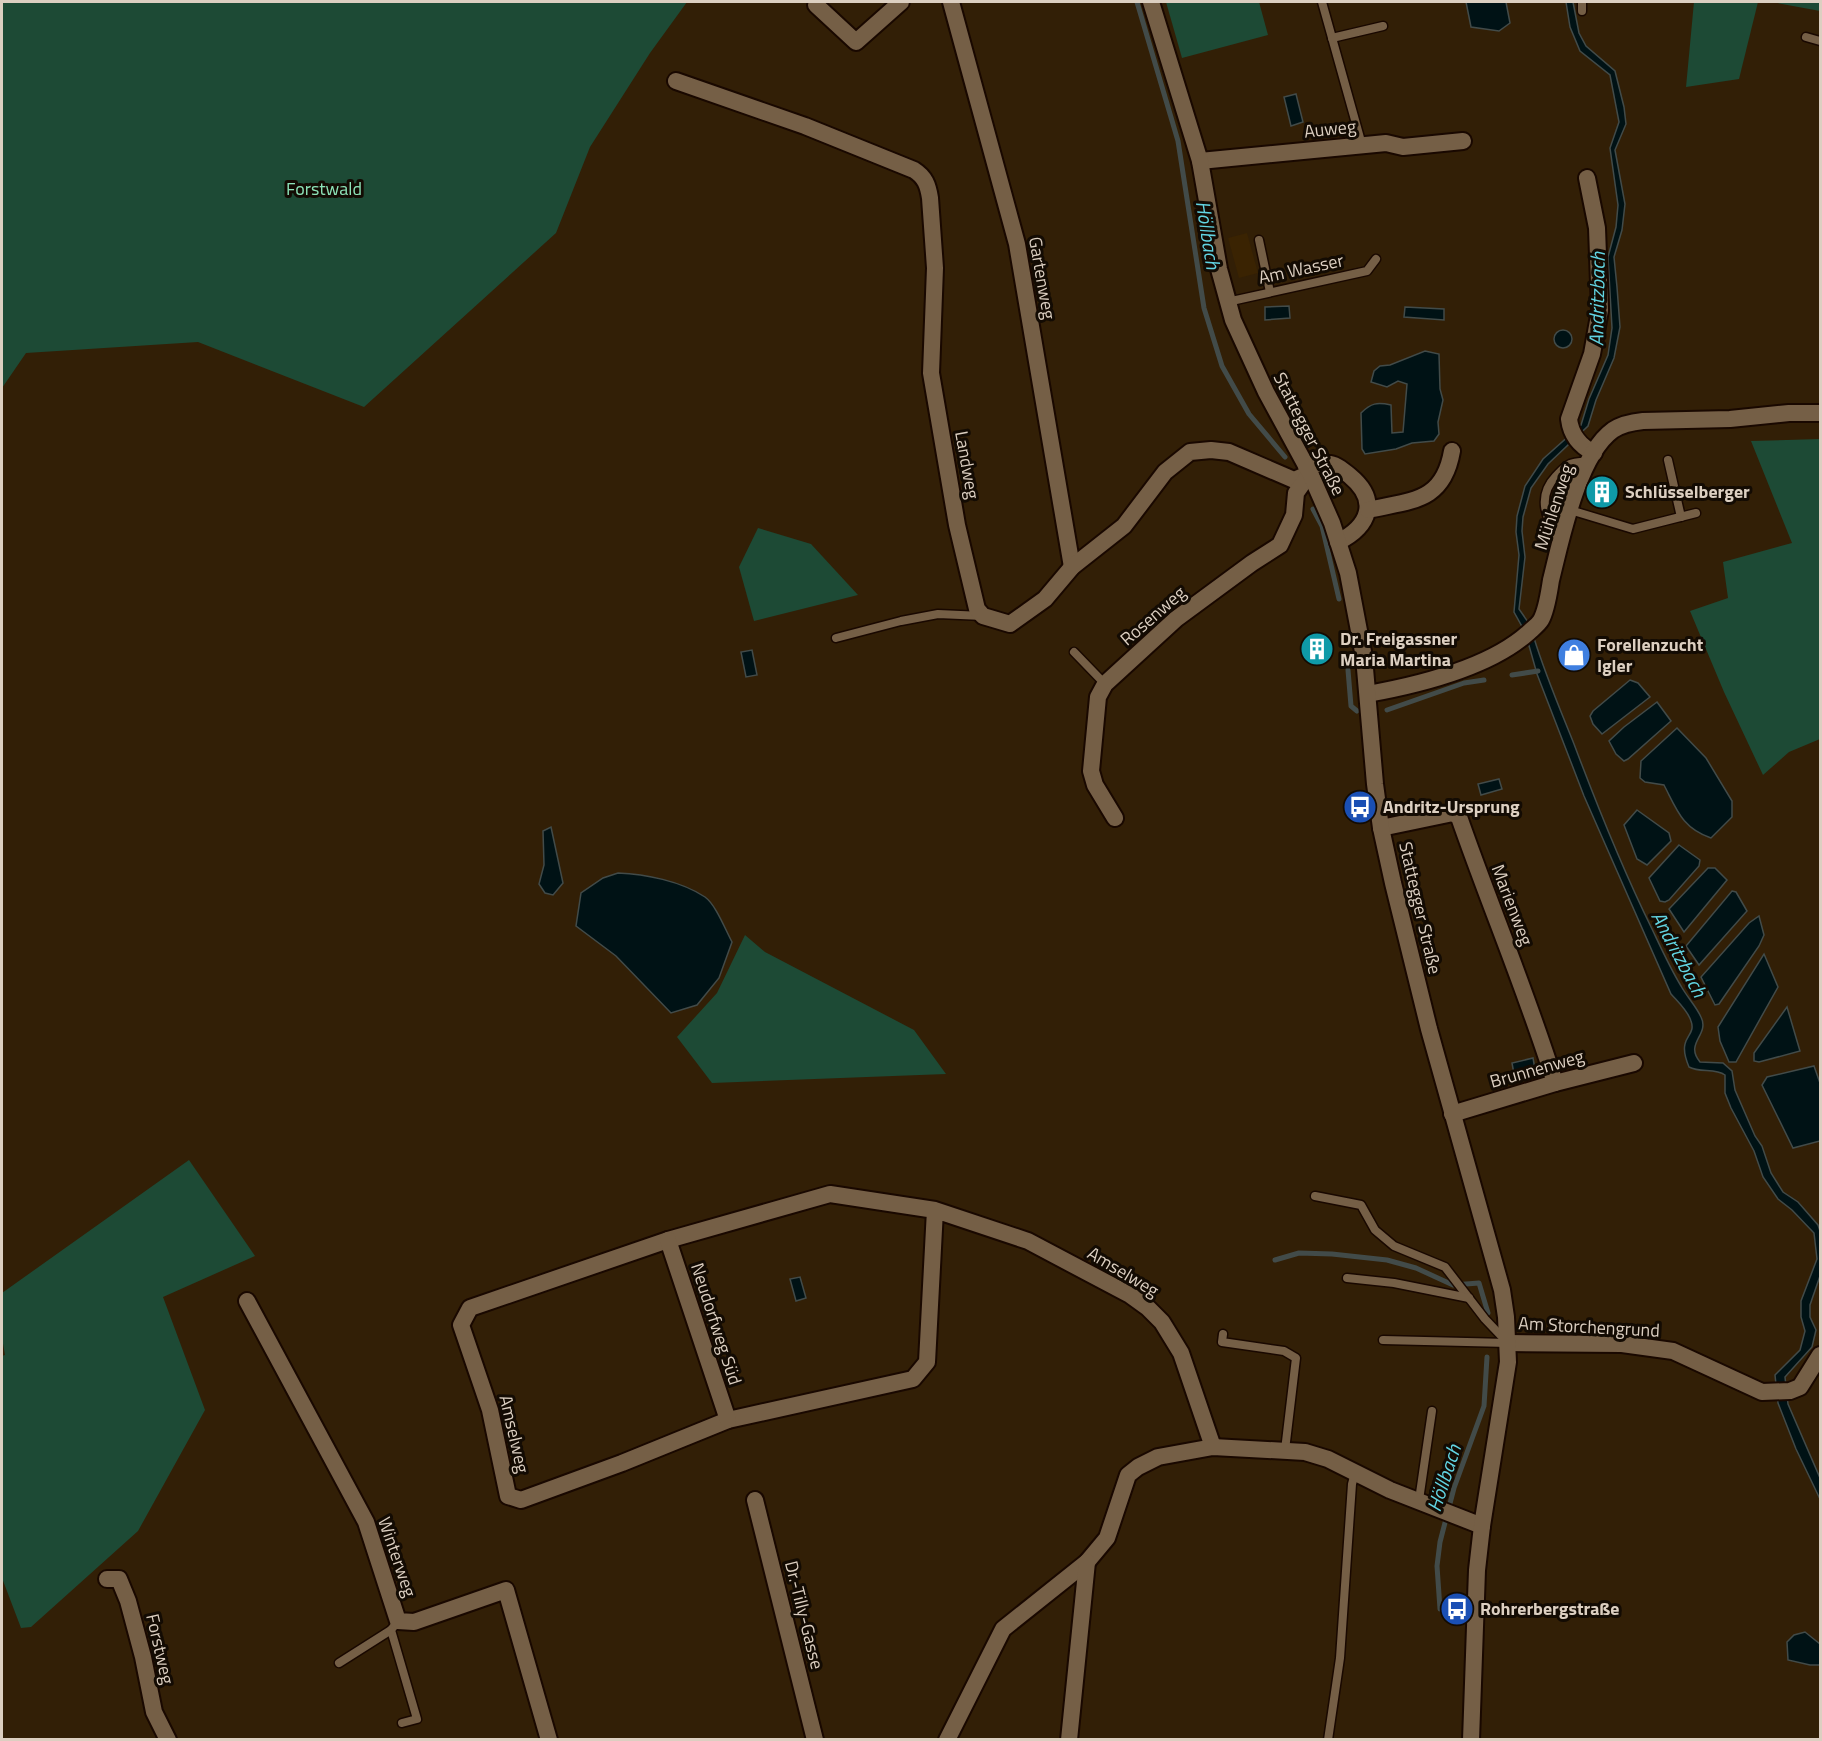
<svg xmlns="http://www.w3.org/2000/svg" width="1822" height="1741" font-family="'Titillium Web',sans-serif">
<rect width="100%" height="100%" fill="#321f06"/>
<path fill="#3a2302" d="M1247 233 1258 273 1239 278 1228 238Z"/>
<g fill="#1d4a35">
<path d="M2 2H687L650 53 590 147 556 233 364 407 198 342 26 353 2 388Z"/>
<path d="M1166 2H1259L1268 35 1182 58Z"/>
<path d="M1694 2H1758L1739 79 1686 87Z"/>
<path d="M1772 2H1820V11Z"/>
<path d="M1820 439V739L1789 752 1763 775 1724 692 1690 611 1728 598 1723 562 1792 543 1751 441Z"/>
<path d="M758 528 811 544 858 595 754 621 739 567Z"/>
<path d="M745 935 765 952 914 1030 946 1074 712 1083 677 1037 717 993Z"/>
<path d="M189 1160 255 1256 163 1297 205 1410 138 1531 31 1627 21 1628 2 1578V1356L5 1355 2 1338V1293Z"/>
</g>
<g fill="#001215" stroke="#424b49" stroke-width="1.5">
<path d="M1466 2H1506L1510 23 1499 31 1471 27Z"/>
<path d="M1566 2H1573L1579 33 1586 46 1615 71 1624 107 1626 124 1615 150 1625 204 1622 230 1614 257 1617 287 1620 327 1614 358 1596 400 1588 426 1548 464 1531 488 1523 517 1522 531 1525 557 1519 609 1530 625 1524 630 1514 612 1519 555 1516 532 1517 516 1525 486 1543 459 1581 425 1589 399 1608 355 1612 328 1608 257 1616 227 1618 205 1610 148 1619 122 1610 75 1580 51 1570 27Z"/>
<path d="M1296 94 1303 122 1291 126 1284 97Z"/>
<path d="M1289 306 1290 318 1265 320V307Z"/>
<path d="M1405 307 1444 309V320L1404 317Z"/>
<circle cx="1563" cy="339" r="9"/>
<path d="M1425 351 1439 354 1440 389 1443 400 1438 422 1439 434 1434 441 1412 443 1396 449 1365 454 1362 449 1361 413C1371 403 1377 402 1391 405L1392 433 1403 432 1407 384 1398 381 1387 387 1371 382 1374 371 1380 366 1390 365Z"/>
<path d="M1534 638C1545 674 1560 709 1574 744 1598 808 1622 868 1652 929 1661 948 1670 968 1681 986 1687 997 1696 1006 1701 1017 1710 1035 1684 1043 1700 1062L1723 1063 1732 1071 1735 1090 1755 1136 1762 1146 1771 1173 1783 1192 1798 1202 1818 1225 1820 1231V1276L1810 1305V1317L1816 1330 1812 1347 1785 1377 1788 1404 1820 1478V1499L1796 1449 1778 1403 1775 1375 1800 1350 1805 1331 1801 1317V1301L1817 1259 1814 1233 1792 1210 1778 1199 1763 1177 1754 1151 1731 1108 1725 1093V1075C1715 1068 1700 1073 1689 1067 1686 1060 1683 1052 1685 1044 1687 1035 1695 1032 1691 1021 1688 1011 1678 1002 1671 994L1584 796 1537 674 1528 642Z"/>
<path d="M752 650 757 675 746 677 741 652Z"/>
<path d="M1630 680 1638 683 1650 697 1602 734 1593 724 1590 716 1593 711Z"/>
<path d="M1657 702 1671 721 1628 759 1624 761 1616 754 1609 741 1624 727Z"/>
<path d="M1677 728 1706 758 1732 801V817L1711 838C1682 828 1677 810 1664 785L1645 782 1640 778 1641 761Z"/>
<path d="M1499 779 1502 789 1481 795 1478 784Z"/>
<path d="M1637 810 1669 833 1671 841 1647 865 1637 859 1624 825Z"/>
<path d="M551 827 563 883 553 895 545 893 539 884 544 865 543 831Z"/>
<path d="M1679 845 1700 860 1699 866 1669 900 1665 902 1660 901 1649 878Z"/>
<path d="M1708 868H1715L1727 880 1684 932 1669 909Z"/>
<path d="M618 873C645 874 681 881 705 897 716 905 725 929 732 942L719 978 697 1005 671 1013 616 956 576 926 581 893 603 878Z"/>
<path d="M1732 891 1736 892 1747 911 1699 965 1686 946Z"/>
<path d="M1759 916 1764 935 1759 946 1719 1004 1715 1005 1701 977 1749 923Z"/>
<path d="M1764 954 1778 987 1736 1062H1729L1720 1041 1718 1027Z"/>
<path d="M1787 1007 1800 1051 1759 1062 1754 1061V1053Z"/>
<path d="M1533 1058 1535 1069 1514 1074 1512 1063Z"/>
<path d="M1814 1066 1820 1083V1141L1793 1148 1762 1085 1767 1077Z"/>
<path d="M800 1277 806 1298 796 1301 790 1279Z"/>
<path d="M1805 1632 1820 1644V1665H1810L1788 1660 1787 1642 1794 1635Z"/>
</g>
<g fill="none" stroke-linecap="round" stroke-linejoin="round">
<g stroke="#424b49" stroke-width="5">
<path d="M1137 2 1178 141 1204 308 1222 366 1249 414 1285 457"/>
<path d="M1313 509 1322 526 1339 599"/>
<path d="M1348 670 1351 706 1357 711"/>
<path d="M1512 675 1538 671"/>
<path d="M1387 710 1464 683 1484 680"/>
<path d="M1275 1260 1299 1253 1332 1254 1387 1260 1416 1268 1453 1285 1479 1283 1488 1313"/>
<path d="M1440 1609 1437 1566 1440 1542 1454 1488 1484 1406 1487 1357"/>
</g>
<defs>
<g id="service">
<path d="M1322 2 1362 145"/>
<path d="M1582 2V11"/>
<path d="M1806 37 1820 41"/>
<path d="M1332 38 1383 26"/>
<path d="M1259 240 1270 292"/>
<path d="M1227 302 1367 271 1376 259"/>
<path d="M1668 460 1681 517"/>
<path d="M1570 510 1633 529 1696 513"/>
<path d="M1560 541C1546 519 1536 497 1556 476 1560 472 1565 466 1570 464 1576 462 1583 462 1589 461"/>
<path d="M836 638 901 621 938 614 983 616"/>
<path d="M1074 652 1105 684"/>
<path d="M1315 1196 1361 1205 1375 1230 1394 1246 1445 1267 1485 1319 1506 1341"/>
<path d="M1347 1278 1394 1283 1469 1298"/>
<path d="M1223 1334 1222 1342 1284 1351 1296 1358 1285 1450"/>
<path d="M1383 1340 1508 1343"/>
<path d="M1419 1500 1432 1411"/>
<path d="M398 1621 391 1630 417 1719 402 1723"/>
<path d="M339 1663 391 1630"/>
<path d="M1328 1740 1340 1658 1352 1484 1355 1473"/>
</g>
<g id="minor">
<path d="M951 2 1017 244 1072 567"/>
<path d="M816 5 856 42 901 2"/>
<path d="M676 81 805 126 914 170C925 177 928 185 930 198L935 268 931 373 957 525 977 609 983 616 1010 624 1045 599 1072 567 1124 526 1165 472 1190 452 1211 450 1229 452 1294 480 1310 473"/>
<path d="M1200 161 1386 143 1403 147 1463 141"/>
<path d="M1587 178 1597 228 1600 310 1592 354 1569 419C1571 436 1580 446 1594 453"/>
<path d="M1306 466C1313 465 1322 462 1330 464 1337 465 1344 471 1350 476 1379 500 1370 526 1338 542"/>
<path d="M1368 510C1411 500 1443 503 1452 451"/>
<path d="M1368 694C1418 685 1489 668 1528 633 1532 629 1538 625 1541 620 1547 609 1549 592 1551 580 1561 540 1578 455 1613 430 1622 424 1633 422 1643 421L1730 419 1789 413H1820"/>
<path d="M1115 818 1095 785 1091 771 1098 697 1105 684 1176 619 1252 563 1280 545 1294 515 1296 493 1310 473"/>
<path d="M1381 828 1453 813 1459 817C1490 906 1527 993 1555 1083"/>
<path d="M1452 1114 1555 1083 1634 1063"/>
<path d="M935 1210 927 1362 913 1379 728 1420 622 1463 521 1500 508 1496 490 1410 461 1325 470 1308 668 1240 830 1194 935 1210 1028 1241 1130 1295 1148 1308 1162 1322 1181 1353 1213 1447"/>
<path d="M668 1240 728 1420"/>
<path d="M247 1301 366 1522 398 1621 414 1622 506 1590 549 1740"/>
<path d="M1508 1343 1622 1344 1673 1351 1762 1392 1790 1391 1800 1387 1820 1355"/>
<path d="M755 1500 815 1740"/>
<path d="M107 1579H119L128 1601 143 1657 154 1712 168 1740"/>
<path d="M947 1740 1003 1629 1087 1562 1107 1538 1128 1475 1138 1467 1158 1457 1213 1447 1305 1452 1328 1459 1390 1490 1482 1526"/>
<path d="M1069 1740 1087 1562"/>
</g>
<path id="secondary" d="M1151 2 1200 161 1219 269 1233 320 1266 392 1310 473 1332 523 1348 573 1364 657 1375 784 1381 828 1393 883 1429 1029 1502 1290 1506 1317 1508 1362 1482 1526 1477 1570 1471 1740"/>
</defs>
<use href="#service" stroke="#190800" stroke-width="11"/>
<use href="#minor" stroke="#190800" stroke-width="20"/>
<use href="#secondary" stroke="#190800" stroke-width="20"/>
<use href="#service" stroke="#755f46" stroke-width="8"/>
<use href="#minor" stroke="#755f46" stroke-width="16"/>
<use href="#secondary" stroke="#755f46" stroke-width="16"/>
</g>
<defs>
<symbol id="building-disc" viewBox="-11 -11 22 22"><circle r="9.5" fill="#0f9aa8" stroke="#130b03"/><path d="M-4-6H4V6H1V3H-1V6H-4ZM-2.5-4.3h1.7v1.8h-1.7ZM.8-4.3h1.7v1.8H.8ZM-2.5-1h1.7V.8h-1.7ZM.8-1h1.7V.8H.8Z" fill="#fff"/></symbol>
<symbol id="shop-disc" viewBox="-11 -11 22 22"><circle r="9.5" fill="#3f7fe0" stroke="#130b03"/><path d="M-5-2.5h2.3a2.7 3.5 0 0 1 5.4 0H5L5.5 6h-11ZM-1.5-2.5h3a1.5 2.3 0 0 0-3 0Z" fill="#fff"/></symbol>
<symbol id="bus-disc" viewBox="-11 -11 22 22"><circle r="9.5" fill="#1a4fb4" stroke="#130b03"/><path d="M-5-6H5V4H4V6H2V4H-2V6H-4V4H-5ZM-3.5-4V0h7V-4ZM-3.5 1.2v1.5H-2V1.2ZM2 1.2v1.5H3.5V1.2Z" fill="#fff"/></symbol>
</defs>
<g fill-rule="evenodd">
<use href="#building-disc" x="1583" y="473" width="38" height="38"/>
<use href="#building-disc" x="1298" y="630" width="38" height="38"/>
<use href="#shop-disc" x="1555" y="636" width="38" height="38"/>
<use href="#bus-disc" x="1341" y="788" width="38" height="38"/>
<use href="#bus-disc" x="1438" y="1590" width="38" height="38"/>
</g>
<g text-anchor="middle" stroke-width="6" stroke-linejoin="round" paint-order="stroke">
<g font-size="18" fill="#dccfc1" stroke="#130b03">
<text transform="translate(1330 129) rotate(-6)" y="6">Auweg</text>
<text transform="translate(1301 269) rotate(-12)" y="6">Am Wasser</text>
<text transform="translate(1042 278) rotate(80)" y="6">Gartenweg</text>
<text transform="translate(1309 434) rotate(63)" y="6">Stattegger Straße</text>
<text transform="translate(967 465) rotate(80)" y="6">Landweg</text>
<text transform="translate(1554 507) rotate(-72)" y="6">Mühlenweg</text>
<text transform="translate(1153 616) rotate(-41)" y="6">Rosenweg</text>
<text transform="translate(1512 905) rotate(69)" y="6">Marienweg</text>
<text transform="translate(1420 908) rotate(77)" y="6">Stattegger Straße</text>
<text transform="translate(1537 1069) rotate(-16)" y="6">Brunnenweg</text>
<text transform="translate(1123 1272) rotate(31)" y="6">Amselweg</text>
<text transform="translate(716 1324) rotate(72)" y="6">Neudorfweg Süd</text>
<text transform="translate(1589 1327) rotate(3)" y="6">Am Storchengrund</text>
<text transform="translate(514 1434) rotate(77)" y="6">Amselweg</text>
<text transform="translate(397 1557) rotate(71)" y="6">Winterweg</text>
<text transform="translate(804 1615) rotate(76)" y="6">Dr.-Tilly-Gasse</text>
<text transform="translate(160 1649) rotate(77)" y="6">Forstweg</text>
</g>
<g font-size="18" fill="#8de3b8" stroke="#130b03">
<text x="324" y="195">Forstwald</text>
</g>
<g font-size="18" font-weight="bold" fill="#dccfc1" stroke="#130b03" text-anchor="start">
<text x="1625" y="498">Schlüsselberger</text>
<text x="1340" y="645">Dr. Freigassner<tspan x="1340" dy="21">Maria Martina</tspan></text>
<text x="1597" y="651">Forellenzucht<tspan x="1597" dy="21">Igler</tspan></text>
<text x="1383" y="813">Andritz-Ursprung</text>
<text x="1480" y="1615">Rohrerbergstraße</text>
</g>
<g font-size="20" font-style="italic" fill="#62d4e2" stroke="#130b03">
<text transform="translate(1208 235) rotate(81)" y="7">Höllbach</text>
<text transform="translate(1597 299) rotate(-89)" y="7">Andritzbach</text>
<text transform="translate(1679 954) rotate(62)" y="7">Andritzbach</text>
<text transform="translate(1444 1478) rotate(-72)" y="7">Höllbach</text>
</g>
</g>
<rect width="1822" height="1741" fill="none" stroke="#dccfc1" stroke-width="6"/>
</svg>
